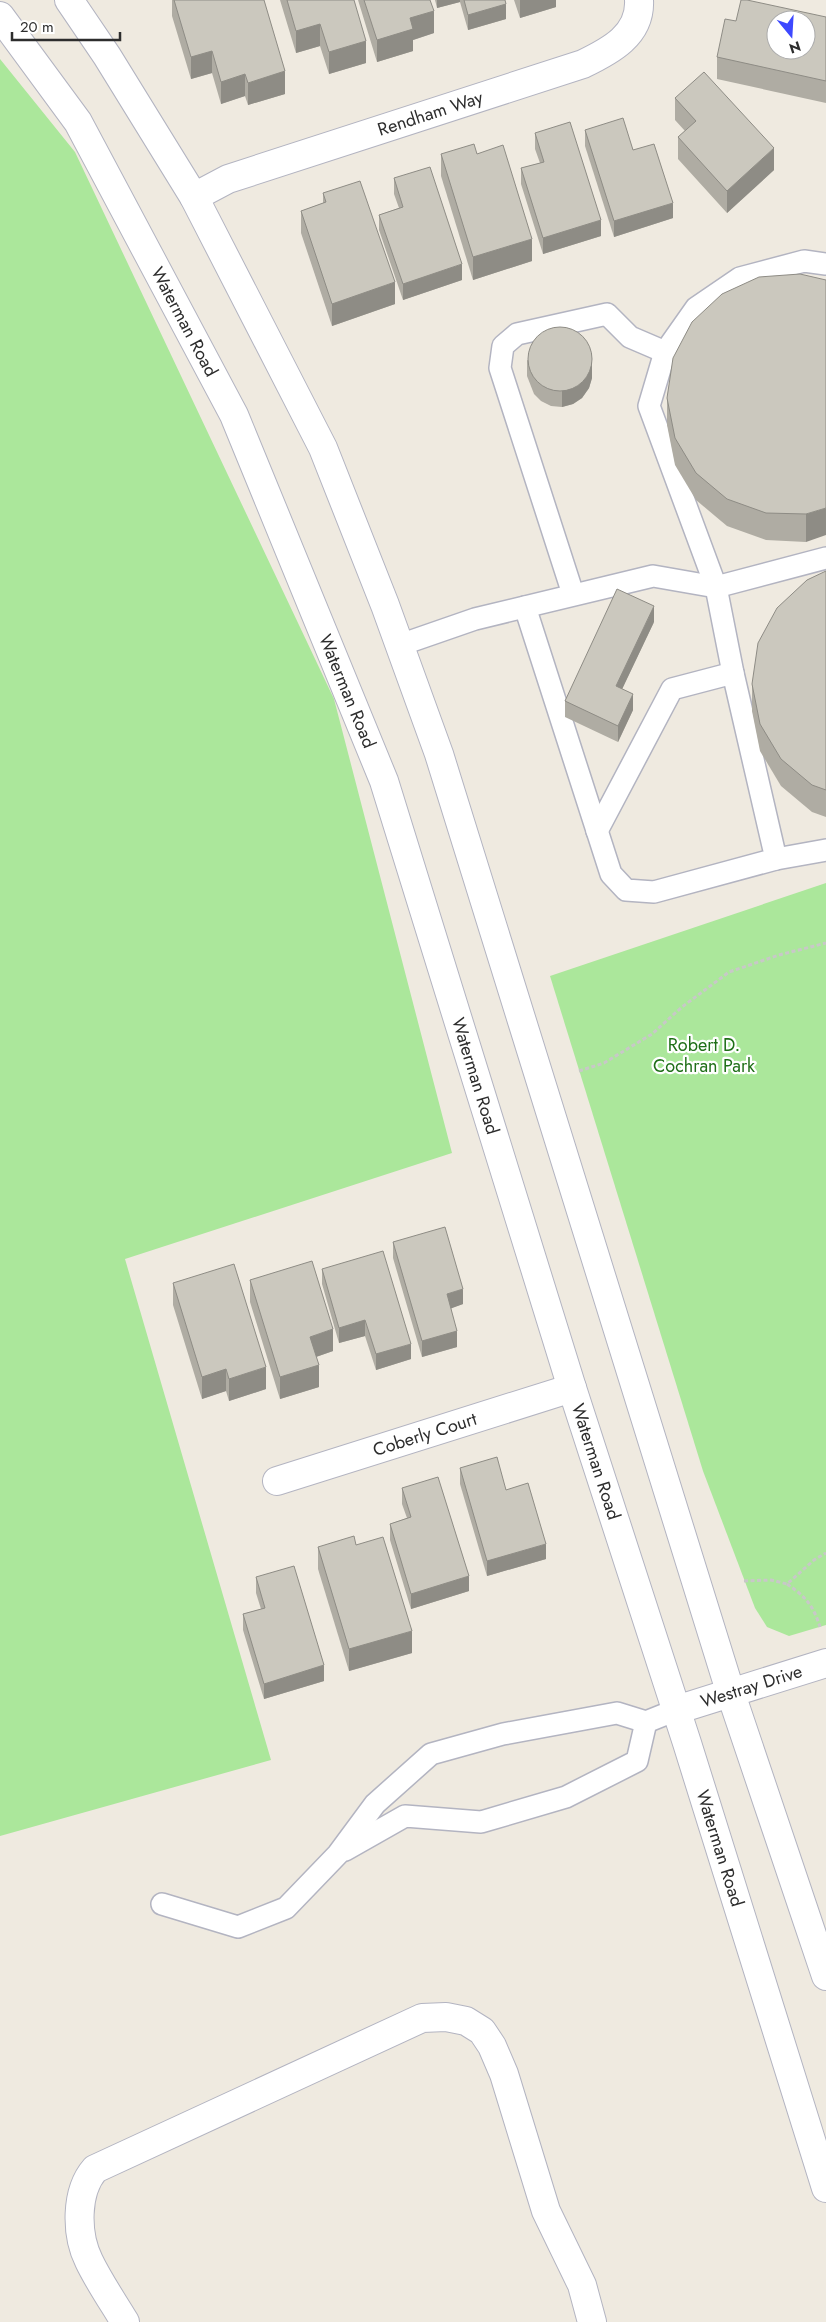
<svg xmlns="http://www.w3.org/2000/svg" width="826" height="2322" font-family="Jost,sans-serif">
<rect width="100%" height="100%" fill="#efeae0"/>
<g fill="#abe79b">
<path d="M0 59 75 152 334 699 452 1153 125 1259 271 1760 0 1836Z"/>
<path d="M826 883V1625L789 1636 767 1627 755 1608 703 1471 550 976Z"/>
</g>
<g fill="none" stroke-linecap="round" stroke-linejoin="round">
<defs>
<g id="lane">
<path d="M826 264 804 261 740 278 696 308 665 352 649 406 716 587 733 673 776 859 826 850"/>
<path d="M573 594 500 368 503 346 517 334 607 314 630 337 665 352"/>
<path d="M525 607 611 874 626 890 654 892 776 859"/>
<path d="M400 645 475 619 653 576 716 587 826 558"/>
<path d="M597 831 672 689 733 673"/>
<path d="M345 1850 405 1816 481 1822 566 1797 637 1761 646 1722"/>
<path d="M162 1904 238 1927 286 1908 338 1854 375 1804 431 1754 503 1734 617 1713 646 1722 676 1710"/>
</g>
<g id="street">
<path id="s1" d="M194 197 228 179 583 64C610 51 641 35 639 0"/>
<path id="s2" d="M277 1481 572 1388"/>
<path id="s3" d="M676 1710 826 1663"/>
<path d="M125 2322C113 2302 99 2282 89 2261 76 2235 75 2192 95 2169L422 2018 446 2017 466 2021 482 2031 492 2046 504 2074 546 2211 582 2285 592 2322"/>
</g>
<g id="secondary">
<path d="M69 0 107 56 194 197 323 448 385 605 439 754 731 1694 826 1976"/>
<path id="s4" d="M0 16 78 122 234 415 384 781 572 1388 687 1743 826 2188"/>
</g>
</defs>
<use href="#lane" stroke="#b3b4c1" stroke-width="24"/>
<use href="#street" stroke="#b3b4c1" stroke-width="30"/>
<use href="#secondary" stroke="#b3b4c1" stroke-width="30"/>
<g stroke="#c8c8c8" stroke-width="3" stroke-dasharray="4 2.5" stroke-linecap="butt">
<path d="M579 1071 604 1063 652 1034 682 1007 729 972 779 955 826 943"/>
<path d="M744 1581 771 1580 787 1584 814 1560 826 1553"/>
<path d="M787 1584C806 1597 813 1605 820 1627"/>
</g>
<use href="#lane" stroke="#fff" stroke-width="21"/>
<use href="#street" stroke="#fff" stroke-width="28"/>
<use href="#secondary" stroke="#fff" stroke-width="28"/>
</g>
<g fill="#afaca3">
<path d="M172 0H264L285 94 248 105 245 96 221 104 212 73 191 79 172 16Z"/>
<path d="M280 0H354L366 63 329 74 320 46 296 53Z"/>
<path d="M358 0H430L434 33 413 40V51L377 62Z"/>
<path d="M435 0H505L506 19 468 30 460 2 437 8Z"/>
<path d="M514 0H556V7L520 18Z"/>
<path d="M826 17V103L717 79V57L736 21Z"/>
<path d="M675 98 774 170 727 213 678 159V137L685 131 675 120Z"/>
<path d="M585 130 633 150 673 218 614 237 585 146Z"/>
<path d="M535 133 601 236 543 254 521 184V168L540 163 535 149Z"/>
<path d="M441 154H477L532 261 473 280 441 176Z"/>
<path d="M394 178 462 280 403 300 379 230V215L399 208 394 194Z"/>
<path d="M323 193 395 304 332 326 301 233V211L323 203Z"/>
<path d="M826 280 806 542 766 540 727 526 696 500 675 465 667 425V398Z"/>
<path d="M527 360 592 378 589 388 582 398 573 404 562 407 551 406 541 401 534 394 527 376Z"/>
<path d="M826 571V817L812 812 781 786 760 751 752 711V684Z"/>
<path d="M654 622 622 689 633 710 618 742 565 717V701Z"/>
<path d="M393 1242 463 1304 451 1308 457 1347 422 1357 393 1258Z"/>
<path d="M322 1269 411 1359 376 1370 365 1336 339 1343 322 1284Z"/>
<path d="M250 1280 333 1351 316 1357 319 1387 280 1399 250 1302Z"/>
<path d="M173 1283 266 1389 229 1401 226 1391 202 1399 173 1305Z"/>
<path d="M460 1468 506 1490 546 1559 487 1576 460 1484Z"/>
<path d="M402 1488 469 1591 411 1609 390 1540V1524L407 1518 402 1504Z"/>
<path d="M356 1545 412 1653 349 1671 318 1569V1547Z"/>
<path d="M256 1577 324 1681 264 1699 243 1630V1614L261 1609 256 1593Z"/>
</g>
<g fill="#8e8c85">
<path d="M437 0H460V2L437 8Z"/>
<path d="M520 0H556V7L520 18Z"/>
<path d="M506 4V19L468 30V15Z"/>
<path d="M434 11V33L413 40V51L377 62V40L410 18Z"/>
<path d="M320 24V46L296 53V31Z"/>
<path d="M366 41V63L329 74V52Z"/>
<path d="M212 51V73L191 79V57Z"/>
<path d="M285 71V94L248 105V83Z"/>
<path d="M245 74V96L221 104V82Z"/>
<path d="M774 148V170L727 213V191Z"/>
<path d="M673 203V218L614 237V221Z"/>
<path d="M601 220V236L543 254V238Z"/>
<path d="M532 239V261L473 280V257Z"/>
<path d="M462 264V280L403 300V284Z"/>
<path d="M395 282V304L332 326V304Z"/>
<path d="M592 362V378L589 388 582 398 573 404 562 407V391Z"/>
<path d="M826 508V535L806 542V514Z"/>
<path d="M654 606V622L616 702V686Z"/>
<path d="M633 694V710L618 742V726Z"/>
<path d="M463 1289V1304L447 1310V1294Z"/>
<path d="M365 1320V1336L339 1343V1328Z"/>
<path d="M333 1329V1351L310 1359V1337Z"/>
<path d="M457 1331V1347L422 1357V1341Z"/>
<path d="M411 1344V1359L376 1370V1354Z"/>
<path d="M319 1365V1387L280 1399V1377Z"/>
<path d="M266 1367V1389L229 1401V1379Z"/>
<path d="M226 1369V1391L202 1399V1377Z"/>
<path d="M546 1544V1559L487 1576V1561Z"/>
<path d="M469 1576V1591L411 1609V1594Z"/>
<path d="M412 1631V1653L349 1671V1649Z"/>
<path d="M324 1665V1681L264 1699V1684Z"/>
</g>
<g fill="#cbc8be" stroke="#8e8c85" fill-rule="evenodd">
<path d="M174 0H264L285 71 248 83 245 74 221 82 212 51 191 57Z"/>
<path d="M287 0H354L366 41 329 52 320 24 296 31Z"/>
<path d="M364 0H430L434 11 410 18 413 29 377 40Z"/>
<path d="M464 0H505L506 4 468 15Z"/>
<path d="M741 0H747L826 17V81L717 57 725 19 736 21ZM776 20H806V50H776Z"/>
<path d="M704 72 774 148 727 191 678 137 696 121 675 98Z"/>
<path d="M623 118 633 150 654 144 673 203 614 221 585 130Z"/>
<path d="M570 122 601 220 543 238 521 168 544 162 535 133Z"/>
<path d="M474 144 477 154 503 145 532 239 473 257 441 154Z"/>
<path d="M430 167 462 264 403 284 379 215 403 207 394 178Z"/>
<path d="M360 181 395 282 332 304 301 211 326 202 323 193Z"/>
<path d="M800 274 826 280V508L806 514 766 513 727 499 696 473 675 438 667 398 673 358 692 322 722 294 759 277Z"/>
<circle cx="560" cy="359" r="32"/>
<path d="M826 571V790L812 785 781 759 760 724 752 684 758 643 777 608 807 580Z"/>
<path d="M617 589 654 606 616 686 633 694 618 726 565 701Z"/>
<path d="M445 1227 463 1289 447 1294 457 1331 422 1341 393 1242Z"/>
<path d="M383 1251 411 1344 376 1354 365 1320 339 1328 322 1269Z"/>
<path d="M312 1261 333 1329 310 1337 319 1365 280 1377 250 1280Z"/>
<path d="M234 1264 266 1367 229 1379 226 1369 202 1377 173 1283Z"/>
<path d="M497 1457 506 1490 528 1483 546 1544 487 1561 460 1468Z"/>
<path d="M438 1477 469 1576 411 1594 390 1524 411 1517 402 1488Z"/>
<path d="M354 1536 356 1545 383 1537 412 1631 349 1649 318 1547Z"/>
<path d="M294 1566 324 1665 264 1684 243 1614 265 1608 256 1577Z"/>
</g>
<g text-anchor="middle" stroke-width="4.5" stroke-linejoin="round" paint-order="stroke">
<g font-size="18" fill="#2d2d2d" stroke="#fff">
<text dy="6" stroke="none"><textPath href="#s1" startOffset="251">Rendham Way</textPath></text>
<text dy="6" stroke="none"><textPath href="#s4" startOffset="358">Waterman Road</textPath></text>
<text dy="6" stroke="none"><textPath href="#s4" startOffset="762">Waterman Road</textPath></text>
<text dy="6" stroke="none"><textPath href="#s4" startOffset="1168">Waterman Road</textPath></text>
<text dy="6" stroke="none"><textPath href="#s2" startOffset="155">Coberly Court</textPath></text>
<text dy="6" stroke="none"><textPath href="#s4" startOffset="1572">Waterman Road</textPath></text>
<text dy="6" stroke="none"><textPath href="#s3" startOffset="79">Westray Drive</textPath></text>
<text dy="6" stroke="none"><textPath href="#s4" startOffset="1978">Waterman Road</textPath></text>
</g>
<g font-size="18" fill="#1f6f18" stroke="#fff">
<text x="704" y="1051">Robert D.<tspan x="704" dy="21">Cochran Park</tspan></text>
</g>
</g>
<g transform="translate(791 35) rotate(162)"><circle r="24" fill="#ffffff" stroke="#ababab"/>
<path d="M0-4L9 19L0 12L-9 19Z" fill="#3d48ff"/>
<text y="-8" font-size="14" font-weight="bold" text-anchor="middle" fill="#2d2d2d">N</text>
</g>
<path d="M12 32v8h108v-8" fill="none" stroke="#2d2d2d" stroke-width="2.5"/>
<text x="20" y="32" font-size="15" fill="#2d2d2d" stroke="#ffffff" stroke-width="4" paint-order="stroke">20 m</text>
</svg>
